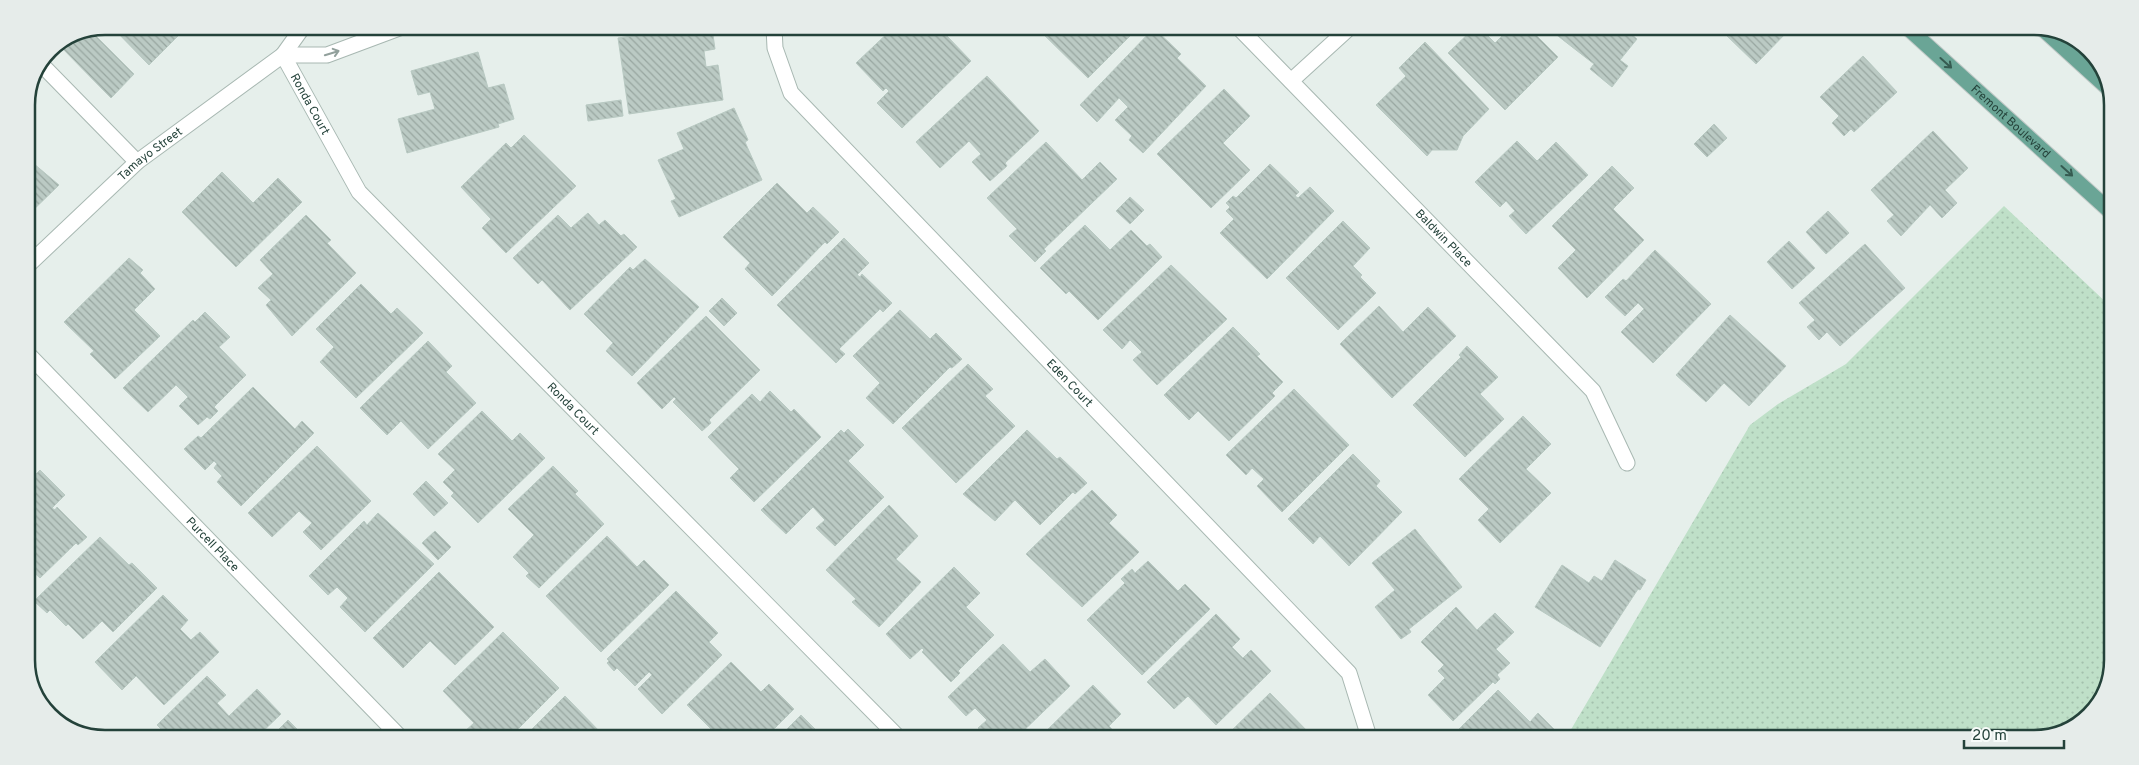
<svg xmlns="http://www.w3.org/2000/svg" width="2139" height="765" font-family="Overpass,sans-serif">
<defs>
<pattern id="grass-dots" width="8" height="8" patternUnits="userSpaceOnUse" patternTransform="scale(1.25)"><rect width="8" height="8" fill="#bfe0c8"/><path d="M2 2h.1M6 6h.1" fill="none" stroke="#a4c1ad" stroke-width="1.8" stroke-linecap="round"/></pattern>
<pattern id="building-back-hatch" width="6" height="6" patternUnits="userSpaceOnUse" patternTransform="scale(1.25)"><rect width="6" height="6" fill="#bbcac4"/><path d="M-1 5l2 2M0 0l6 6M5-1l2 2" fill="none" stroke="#98a6a0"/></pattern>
</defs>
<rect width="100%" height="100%" fill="#e6efeb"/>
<path fill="url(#grass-dots)" d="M2004 206 2111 307 2109 685 2082 723 2035 739 1566 738 1750 425 1778 404 1846 364Z"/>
<g fill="url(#building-back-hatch)" stroke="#b8c9c2">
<path d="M111 26H183L186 28 149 65Z"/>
<path d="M688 28H712L715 49 704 51 706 67 718 65 723 100 629 114 618 38Z"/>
<path d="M893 28H943L948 34 946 35 971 61 902 128 877 103 889 91 886 88 883 91 856 63Z"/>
<path d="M1037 28H1142L1139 31 1137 29 1088 78Z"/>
<path d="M1154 28 1181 54 1177 58 1206 86 1143 153 1129 140 1132 136 1115 120 1128 107 1119 98 1097 122 1080 105Z"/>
<path d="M1473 29H1481L1495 43 1509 29H1530L1558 57 1505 110 1448 53Z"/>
<path d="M1549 29H1635L1631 34 1637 39 1620 60 1628 66 1612 87 1590 69 1594 64Z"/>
<path d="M1729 30H1789L1756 64 1725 34Z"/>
<path d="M92 32 134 74 111 98 59 45Z"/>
<path d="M1425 42 1489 109 1463 136 1457 150H1432L1427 156 1376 105 1406 76 1399 68Z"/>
<path d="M478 52 488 88 504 84 514 119 498 124 499 127 407 153 398 119 435 109 430 92 418 95 411 71Z"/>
<path d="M1863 56 1897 92 1854 132 1851 129 1844 136 1832 123 1839 116 1820 97Z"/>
<path d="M987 76 1039 131 1005 163 1007 166 990 181 972 162 981 154 969 141 940 168 916 142Z"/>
<path d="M1224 89 1250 116 1223 143 1250 170 1211 208 1157 154Z"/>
<path d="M621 100 623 116 588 121 586 105Z"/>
<path d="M734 108 748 140 745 142 762 180 679 217 671 201 676 199 658 160 684 149 677 133Z"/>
<path d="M1714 124 1727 138 1707 157 1694 144Z"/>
<path d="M1933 131 1968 168 1945 190 1957 203 1942 218 1930 205 1901 236 1887 221 1894 215 1871 190Z"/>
<path d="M524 135 576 186 506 253 482 228 491 219 461 187 506 143 511 148Z"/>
<path d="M1517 141 1537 161 1556 142 1588 175 1526 234 1509 216 1515 211 1506 201 1500 207 1475 182Z"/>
<path d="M1046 142 1082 180 1100 162 1117 179 1044 249 1046 251 1035 262 1009 236 1017 229 987 198Z"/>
<path d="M27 158 59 185 26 217V159Z"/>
<path d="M1270 164 1299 192 1295 196 1298 198 1310 187 1334 211 1267 279 1220 233 1234 219 1226 211 1230 207 1226 203 1233 196 1236 198Z"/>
<path d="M1612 166 1634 188 1613 209 1644 240 1587 298 1558 268 1576 250 1552 226Z"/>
<path d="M222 172 253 203 278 178 302 202 236 267 182 212Z"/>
<path d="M777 183 807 213 813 207 839 232 827 244 825 242 772 296 745 269 750 263 723 237Z"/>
<path d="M1130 197 1144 210 1130 224 1116 211Z"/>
<path d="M1828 211 1849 233 1826 254 1806 232Z"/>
<path d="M588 213 599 225 605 220 621 236 624 234 637 247 570 310 542 280 538 284 513 258 558 215 571 228Z"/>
<path d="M306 215 331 240 327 243 356 273 292 336 266 305 271 300 258 288 273 274 260 260Z"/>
<path d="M1343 221 1370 248 1353 266 1362 275 1360 277 1376 293 1338 330 1286 278Z"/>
<path d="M1085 225 1110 250 1131 230 1147 246 1150 244 1162 257 1098 320 1069 291 1066 294 1040 268Z"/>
<path d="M844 238 869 263 857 275 860 277 862 274 892 303 883 312 880 309 839 349 845 354 836 363 777 305Z"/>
<path d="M1789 241 1815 268 1792 289 1767 262Z"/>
<path d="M1865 244 1905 288 1840 346 1827 332 1819 340 1807 327 1815 320 1799 303Z"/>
<path d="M1655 250 1711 304 1653 363 1621 332 1644 309 1638 303 1625 316 1605 297 1623 279 1626 281Z"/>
<path d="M129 258 143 270 140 273 155 289 134 310 160 336 115 379 90 354 94 351 64 322Z"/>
<path d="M645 259 699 307 632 376 606 351 613 343 584 314 630 267 633 270Z"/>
<path d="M1171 265 1227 319 1157 385 1133 360 1142 352 1130 340 1122 349 1103 330Z"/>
<path d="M361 284 391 314 397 308 423 333 356 398 320 362 334 347 316 329Z"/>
<path d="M722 298 737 313 724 326 709 311Z"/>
<path d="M1379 306 1403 332 1428 307 1456 336 1392 398 1340 344Z"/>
<path d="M900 310 930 339 936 333 962 359 952 368 950 367 893 424 866 398 880 383 853 356Z"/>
<path d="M205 312 230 337 219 347 246 375 214 407 218 411 210 419 207 417 198 425 179 406 188 397 176 385 148 412 123 388 193 320 195 322Z"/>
<path d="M1730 315 1786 366 1749 406 1724 383 1706 402 1676 375Z"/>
<path d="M706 316 760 370 709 420 711 423 702 431 673 402 676 399 674 397 662 409 637 383Z"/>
<path d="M1233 327 1260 354 1257 356 1283 382 1272 393 1275 396 1229 441 1198 411 1189 420 1164 395Z"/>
<path d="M428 341 452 366 446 372 476 403 428 449 401 421 387 435 360 408Z"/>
<path d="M1467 346 1498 377 1480 394 1504 419 1465 457 1413 405 1461 357 1459 355Z"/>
<path d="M968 364 993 389 985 396 1015 426 956 483 902 428Z"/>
<path d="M253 387 295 429 302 421 314 433 241 506 217 482 222 476 214 468 217 464 214 461 205 470 184 449 198 436 201 438Z"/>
<path d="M1294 389 1349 445 1282 512 1257 486 1264 479 1252 468 1246 475 1226 455Z"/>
<path d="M770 391 791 412 794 409 821 437 754 502 730 478 739 469 708 437 752 394 760 402Z"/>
<path d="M482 411 512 441 520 433 545 458 478 523 451 496 454 493 443 482 455 470 438 454Z"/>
<path d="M1523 416 1551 444 1526 469 1551 493 1500 543 1478 520 1489 509 1459 479Z"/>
<path d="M848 429 864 445 848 461 884 497 835 546 816 528 825 520 813 507 786 534 761 510 841 430 844 433Z"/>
<path d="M1027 430 1057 459 1060 457 1087 483 1075 494 1073 492 1040 525 1015 500 995 521 963 494Z"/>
<path d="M317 446 371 501 321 550 303 532 312 523 299 511 272 537 248 513Z"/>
<path d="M1353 454 1380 481 1376 486 1402 512 1349 566 1320 536 1313 544 1288 519Z"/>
<path d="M26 456 34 464 26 472Z"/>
<path d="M553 466 578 491 575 494 604 524 539 588 526 576 529 573 513 557 534 535 508 509Z"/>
<path d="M40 470 65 495 52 508 55 510 57 507 87 537 78 545 76 543 40 578 26 565V484Z"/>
<path d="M426 481 448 503 434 516 413 494Z"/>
<path d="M1092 490 1117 515 1109 523 1139 552 1082 607 1026 554Z"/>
<path d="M889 505 918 536 896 559 921 582 879 627 852 602 856 599 826 570Z"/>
<path d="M378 513 434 564 365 632 340 607 348 598 337 587 328 595 309 576 364 521 367 525Z"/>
<path d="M1415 529 1462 587 1409 629 1411 632 1401 639 1375 607 1395 590 1372 563Z"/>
<path d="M435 531 451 547 438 560 422 543Z"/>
<path d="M607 536 637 567 644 560 669 585 601 652 546 596Z"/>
<path d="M100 537 129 565 132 563 157 588 113 632 102 621 83 639 68 624 66 626 50 610 47 613 34 601Z"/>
<path d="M1615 560 1646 580 1640 590 1638 589 1600 647 1535 607 1562 565 1589 583 1594 576 1602 581Z"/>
<path d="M1148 561 1178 591 1185 584 1210 609 1142 675 1087 620 1125 583 1121 579 1132 569 1135 573Z"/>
<path d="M954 567 980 593 966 607 994 635 958 671 960 673 951 682 922 652 924 650 922 648 910 659 886 634Z"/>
<path d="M439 572 494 627 455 665 430 641 403 668 373 638Z"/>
<path d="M676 591 718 633 709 642 722 655 662 714 638 689 652 675 649 672 635 686 617 668 614 671 607 663 609 661 607 659Z"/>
<path d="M163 595 188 620 180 629 191 640 200 632 219 652 164 705 136 676 122 690 95 662Z"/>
<path d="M1456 607 1477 630 1495 613 1514 632 1496 649 1510 663 1497 675 1500 679 1495 684 1493 682 1453 721 1428 695 1445 678 1438 671 1444 665 1421 642Z"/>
<path d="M1216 614 1240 639 1232 647 1243 658 1251 650 1271 671 1216 725 1188 696 1174 709 1147 682Z"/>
<path d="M503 632 559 688 511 736 467 735 464 732 474 723 443 691Z"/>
<path d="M1003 644 1030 672 1045 659 1070 686 1017 737H987L978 728 987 720 975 708 966 716 948 697Z"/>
<path d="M731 662 761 692 769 684 794 709 767 736H712L715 733 687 705Z"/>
<path d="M207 676 226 695 217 703 229 716 257 689 281 714 259 735H167L157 725Z"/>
<path d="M1093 685 1121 714 1109 726 1119 737H1040Z"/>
<path d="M1498 690 1530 722 1538 713 1559 734 1555 738H1450Z"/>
<path d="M1270 693 1313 737H1225Z"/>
<path d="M565 696 604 736H525Z"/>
<path d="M801 715 822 736H780Z"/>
<path d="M288 720 303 735H273Z"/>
</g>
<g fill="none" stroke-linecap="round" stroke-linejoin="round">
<defs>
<path id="service" d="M42 65 137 162"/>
<g id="minor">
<path id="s1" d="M774 28 775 48 791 93 1349 673 1369 737"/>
<path id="s2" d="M1240 29 1593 391 1627 463"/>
<path d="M1291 81 1348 29"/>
<path id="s3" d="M26 267 137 162 283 55 359 192 897 736"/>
<path id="s4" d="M26 352 398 735"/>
</g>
<g id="tertiary">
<path d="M283 55H327L402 27"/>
<path d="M283 55 303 27"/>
</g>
<g id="primary">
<path id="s5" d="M1910 30 2112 213"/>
<path d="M2044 30 2109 89"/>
</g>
</defs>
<use href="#service" stroke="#a8b8b2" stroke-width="17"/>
<use href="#minor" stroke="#a8b8b2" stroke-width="17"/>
<use href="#tertiary" stroke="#a8b8b2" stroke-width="17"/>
<use href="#primary" stroke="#c2cac8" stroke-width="17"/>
<use href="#service" stroke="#fff" stroke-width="15"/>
<use href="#minor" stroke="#fff" stroke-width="15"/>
<use href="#tertiary" stroke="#fff" stroke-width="15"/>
<use href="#primary" stroke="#6aa596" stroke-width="15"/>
</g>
<defs><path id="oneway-shaft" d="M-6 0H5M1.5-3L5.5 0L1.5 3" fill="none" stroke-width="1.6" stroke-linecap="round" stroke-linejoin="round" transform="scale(1.25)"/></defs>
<use stroke="#92a09c" href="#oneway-shaft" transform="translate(332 53) rotate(-17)"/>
<g stroke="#365b51">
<use href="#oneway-shaft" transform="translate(1946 63) rotate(42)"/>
<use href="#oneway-shaft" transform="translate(2067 171) rotate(42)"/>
</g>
<g text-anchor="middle" stroke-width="4.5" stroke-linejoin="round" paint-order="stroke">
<g font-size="12" fill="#24423a" stroke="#f7fbf9">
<text dy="4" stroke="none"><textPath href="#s3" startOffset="390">Ronda Court</textPath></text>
<text dy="4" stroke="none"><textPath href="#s5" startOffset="136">Fremont Boulevard</textPath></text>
<text dy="4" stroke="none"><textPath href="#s3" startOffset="168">Tamayo Street</textPath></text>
<text dy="4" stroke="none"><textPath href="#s2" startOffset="292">Baldwin Place</textPath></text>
<text dy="4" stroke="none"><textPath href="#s1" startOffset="470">Eden Court</textPath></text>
<text dy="4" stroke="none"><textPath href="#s3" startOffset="795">Ronda Court</textPath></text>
<text dy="4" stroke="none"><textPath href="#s4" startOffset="268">Purcell Place</textPath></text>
</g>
</g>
<path d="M0 0H2139V765H0ZM105 35H2034A70 70 0 0 1 2104 105V660A70 70 0 0 1 2034 730H105A70 70 0 0 1 35 660V105A70 70 0 0 1 105 35Z" fill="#e6ecea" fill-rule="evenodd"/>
<path fill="none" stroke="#24423a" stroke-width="2.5" d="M105 35H2034A70 70 0 0 1 2104 105V660A70 70 0 0 1 2034 730H105A70 70 0 0 1 35 660V105A70 70 0 0 1 105 35Z"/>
<path d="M1964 740v8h100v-8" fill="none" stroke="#24423a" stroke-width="2.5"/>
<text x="1972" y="740" font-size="15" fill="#24423a" stroke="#f7fbf9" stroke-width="4" paint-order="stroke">20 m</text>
</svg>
